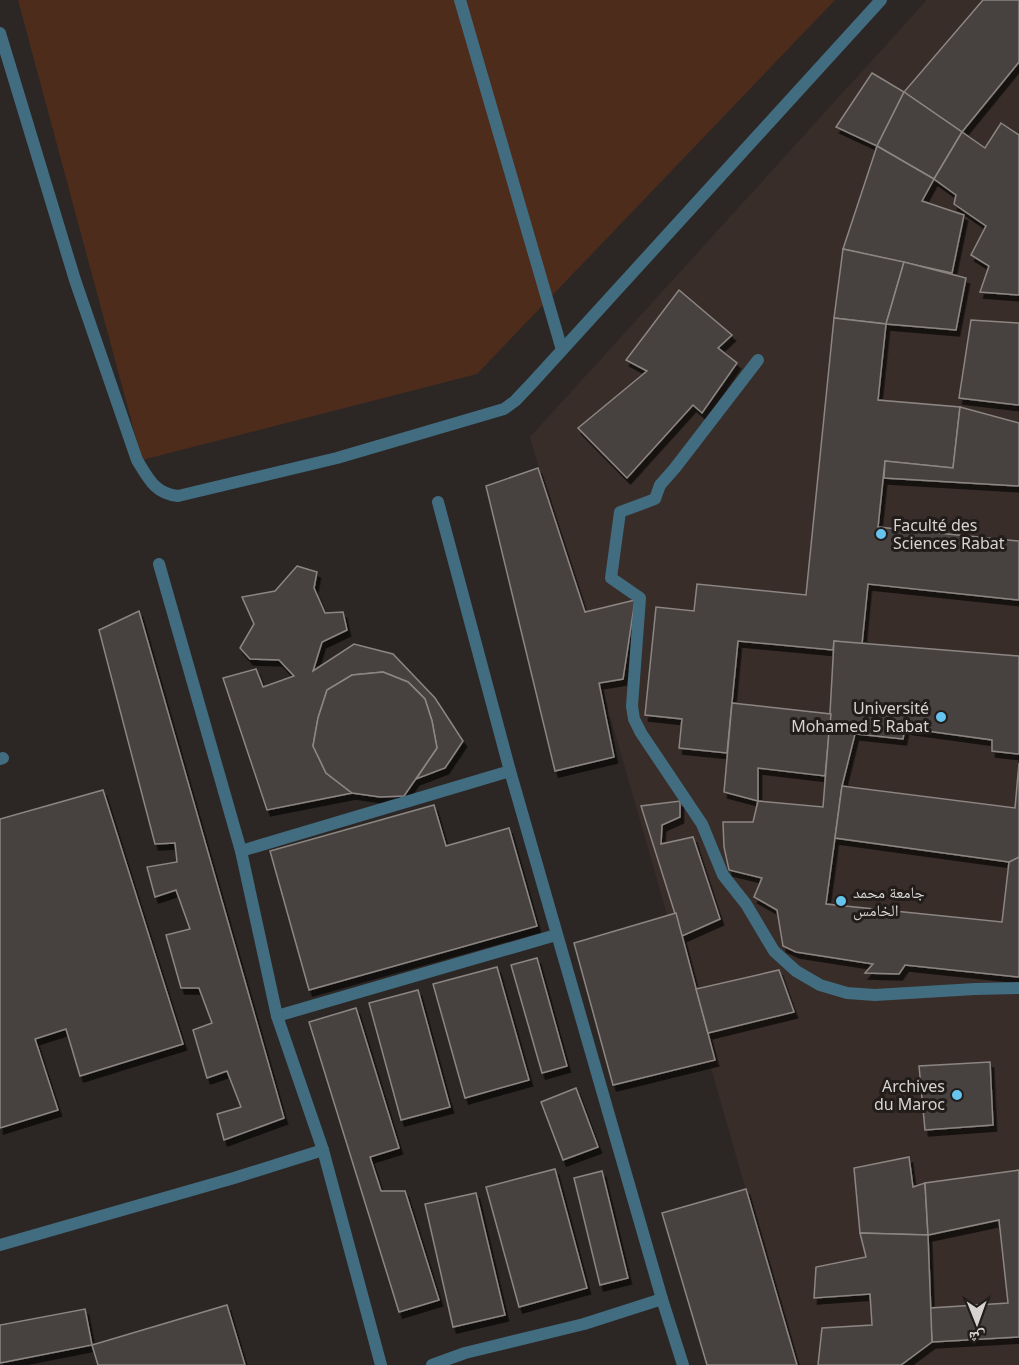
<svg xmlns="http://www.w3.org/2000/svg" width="1019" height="1365" font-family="'Noto Sans','Noto Naskh Arabic',sans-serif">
<defs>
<filter id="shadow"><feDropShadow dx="3.5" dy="6" stdDeviation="0" flood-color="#0009"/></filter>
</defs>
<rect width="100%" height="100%" fill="#2c2725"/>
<path fill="#382d28" d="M927 0H1019V1365H796L611 719 607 714 608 707 530 437Z"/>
<path fill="#4e2c1c" d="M18 0H835L477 374 142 460Z"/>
<g fill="#474240" stroke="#8c8683" stroke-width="1.5" filter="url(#shadow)">
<path d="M983 0H1019V62L962 132 904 92Z"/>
<path d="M872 73 904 92 877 146 836 127Z"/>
<path d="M904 92 962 132 934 179 877 146Z"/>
<path d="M1001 123 1019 135V295L980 292 989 266 971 255 986 226 954 204 956 195 934 179 962 132 985 148Z"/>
<path d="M877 146 934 179 922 201 964 215 952 273 843 249Z"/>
<path d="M843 249 904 262 886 324 834 318Z"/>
<path d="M904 262 966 278 956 330 886 324Z"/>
<path d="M679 290 732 335 718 348 737 363 702 413 693 405 627 478 578 428 647 371 626 360Z"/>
<path d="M834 318 886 324 878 400 960 407 953 468 885 461 878 527 1019 541V600L868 584 862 644 834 641 833 650 738 641 727 753 679 748 682 719 645 715 656 607 694 611 697 584 806 595Z"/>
<path d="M971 320 1019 323V405L959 398Z"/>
<path d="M960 407 1019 423V486L884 478 885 461 953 468Z"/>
<path d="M538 468 585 612 635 600 623 679 599 683 614 757 555 771 486 486Z"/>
<path d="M297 566 317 572 314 588 325 613 343 612 347 630 322 642 313 671 354 644 393 654 435 698 463 741 445 768 416 779 437 748 432 721 425 699 408 682 383 672 352 675 327 690 318 718 313 746 326 773 352 793 267 810 223 678 256 669 263 687 294 676 279 660 250 659 240 648 254 624 242 597 275 591Z"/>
<path d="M139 611 284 1118 224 1140 217 1114 241 1107 227 1071 207 1078 193 1030 212 1023 199 988H181L166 935 190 929 176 890 155 897 147 867 177 862 175 843 155 844 99 630Z"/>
<path d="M834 641 1019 656V754L992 751V740L905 728 903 739 829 731Z"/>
<path d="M383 672 408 682 425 699 432 721 437 748 404 796 380 797 352 793 326 773 313 746 318 718 327 690 352 675Z"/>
<path d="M732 703 831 714 825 776 758 768V801L724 792Z"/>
<path d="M829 731 855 734 842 786 826 904 1002 922 1009 862 1019 857V977L905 965 899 974 865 973 873 964 796 952 783 946 777 910 754 897 762 878 729 870 724 847 723 822H753L758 801 823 807Z"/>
<path d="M1019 763V857L1009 862 835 838 842 786 1015 808Z"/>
<path d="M103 790 183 1044 80 1076 66 1029 35 1039 58 1110 0 1128V819Z"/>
<path d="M680 801V817L662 825 661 844 693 837 720 919 682 936 641 806Z"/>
<path d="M434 805 446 846 509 828 537 926 309 990 270 851Z"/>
<path d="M676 913 715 1060 613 1085 574 943Z"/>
<path d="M537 958 567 1066 542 1073 511 965Z"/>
<path d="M497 967 529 1080 465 1098 433 984Z"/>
<path d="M779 970 794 1012 708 1033 696 989Z"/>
<path d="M418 990 450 1107 401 1120 369 1003Z"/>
<path d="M356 1008 399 1148 370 1157 381 1191H405L439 1300 399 1312 309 1022Z"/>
<path d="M990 1062 993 1125 925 1130 919 1066Z"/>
<path d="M576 1088 598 1147 563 1160 541 1102Z"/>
<path d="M909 1157 913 1187 925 1183 928 1235 860 1233 854 1168Z"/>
<path d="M555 1169 587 1288 519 1307 486 1187Z"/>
<path d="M1019 1170V1337L932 1342 930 1308 1008 1303 999 1220 928 1235 925 1183Z"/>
<path d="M602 1171 628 1278 600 1285 574 1178Z"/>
<path d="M746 1189 797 1365H707L662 1213Z"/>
<path d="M476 1193 505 1315 453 1327 425 1204Z"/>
<path d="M860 1233 928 1235 932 1342 901 1365H818L822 1328 872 1325 870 1294 814 1298 816 1267 866 1257Z"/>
<path d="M227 1305 245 1365H98L92 1345Z"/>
<path d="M85 1309 92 1345 0 1363V1325Z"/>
</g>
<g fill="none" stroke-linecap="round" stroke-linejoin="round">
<g stroke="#426c7f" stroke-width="12">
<path d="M460 0 562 350"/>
<path d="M0 33 75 280 137 460C148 478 155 494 178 496L337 458 504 409 515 401 533 382 881 0"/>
<path d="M159 564 241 851"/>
<path d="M0 759 3 758"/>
<path d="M510 771 662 1299"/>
<path d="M277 1016 556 935"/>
<path d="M0 1245 234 1178 323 1150"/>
<path d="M381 1365 323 1150 277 1016 241 851 510 771 438 502"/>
<path d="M432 1365 465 1353 584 1324 662 1299 683 1365"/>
</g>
<path stroke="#426c7f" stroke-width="12" d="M758 360 675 468 660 485 655 499 620 512 611 578 640 598 632 706 634 719 641 733 702 824 723 875 746 904 774 951 796 971 820 985 847 993 875 995 975 989 1019 988"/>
</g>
<g fill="#66c4ef" stroke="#221d1b" stroke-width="2">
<circle cx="881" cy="534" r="6"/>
<circle cx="941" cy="717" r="6"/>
<circle cx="841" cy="901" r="6"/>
<circle cx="957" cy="1095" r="6"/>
</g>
<g text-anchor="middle" stroke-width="6" stroke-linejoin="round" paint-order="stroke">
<g font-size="16" fill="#d6d3d1" stroke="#221d1b" text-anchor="start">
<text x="893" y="531">Faculté des<tspan x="893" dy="18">Sciences Rabat</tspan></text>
<text x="929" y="714" text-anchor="end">Université<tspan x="929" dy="18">Mohamed 5 Rabat</tspan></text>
<text x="853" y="898">جامعة محمد<tspan x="853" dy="18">الخامس</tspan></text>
<text x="945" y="1092" text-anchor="end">Archives<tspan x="945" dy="18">du Maroc</tspan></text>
</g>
</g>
<g transform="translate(977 1323) rotate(179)" stroke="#221d1b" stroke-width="4.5" paint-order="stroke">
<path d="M0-4.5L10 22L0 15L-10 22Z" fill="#d6d3d1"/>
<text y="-9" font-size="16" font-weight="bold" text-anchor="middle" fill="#d6d3d1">ش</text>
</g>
</svg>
